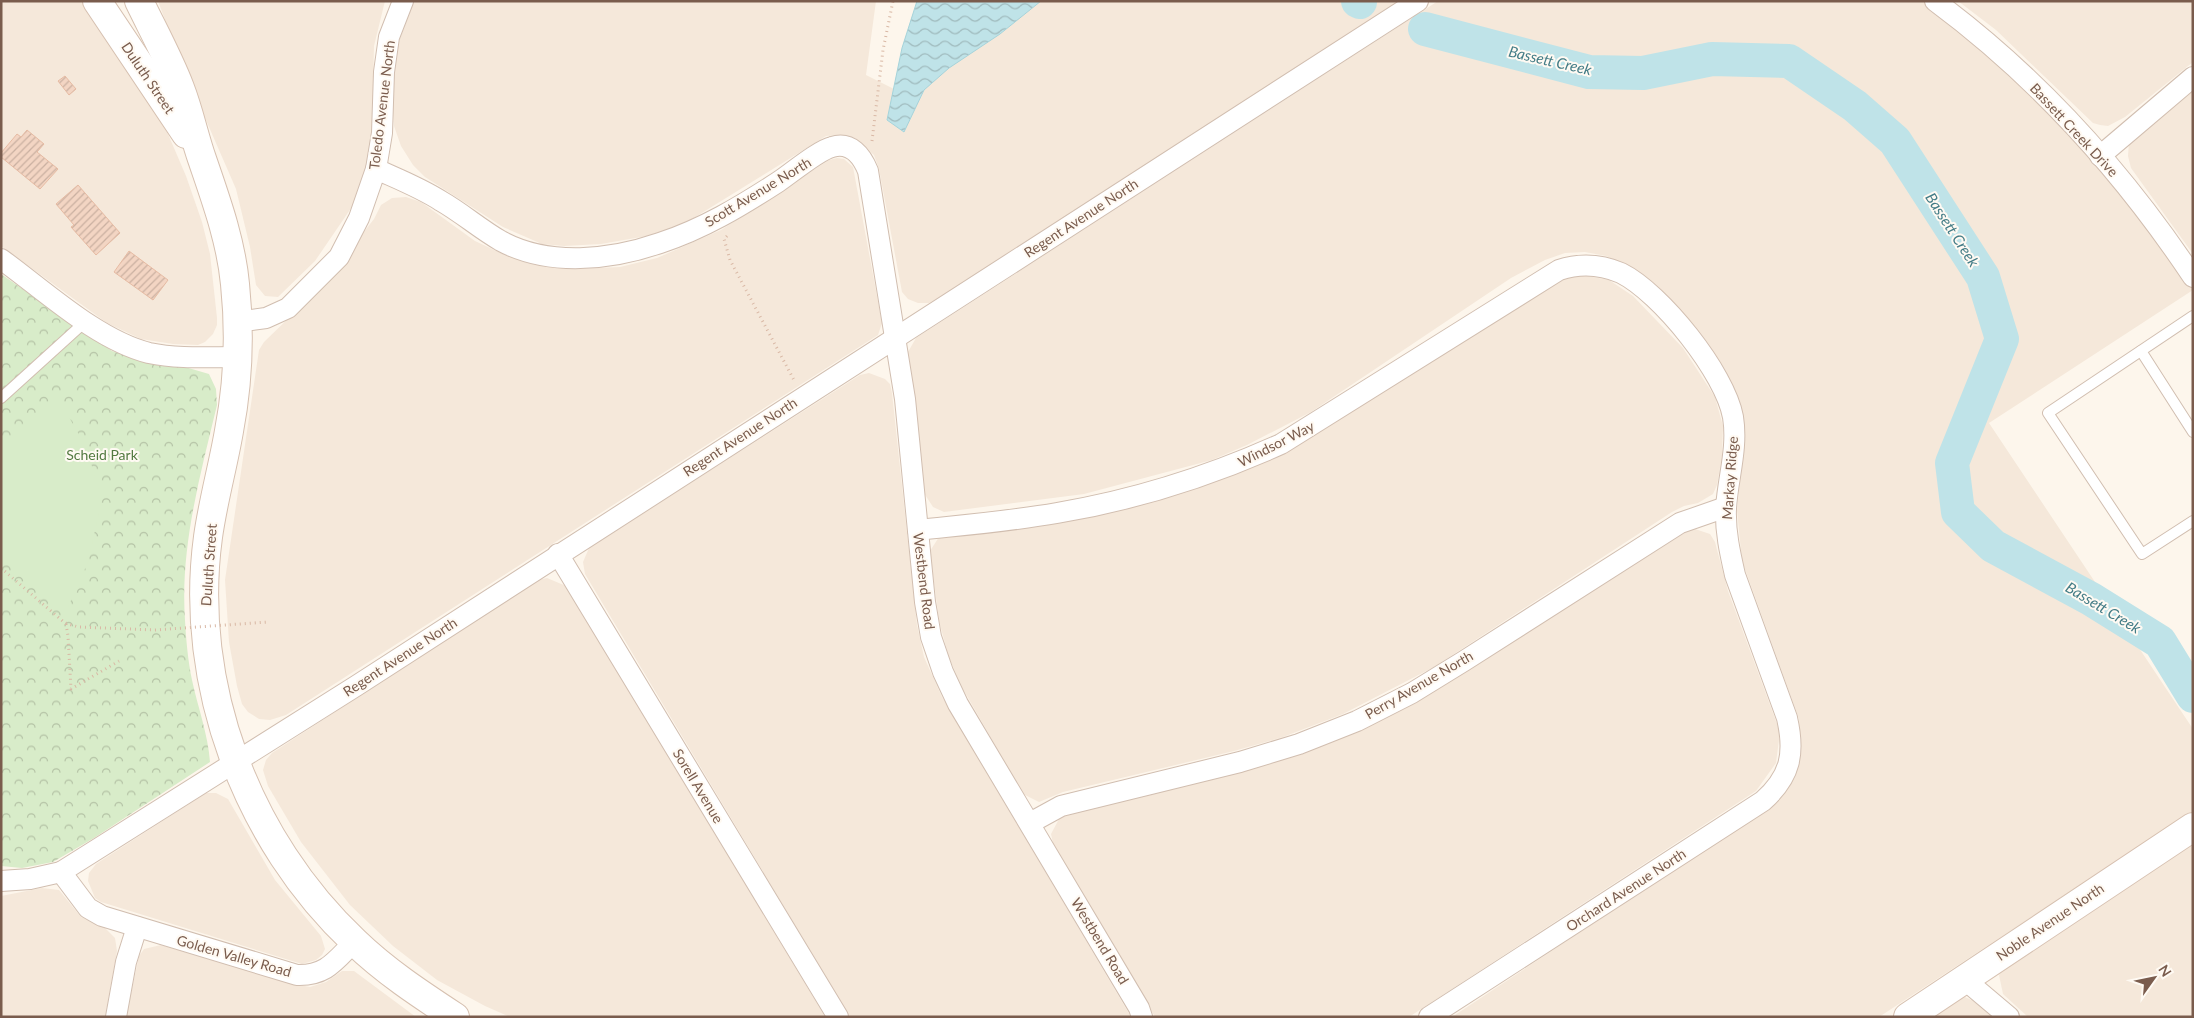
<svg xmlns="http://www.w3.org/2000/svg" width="2194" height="1018" font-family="Lato,sans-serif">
<defs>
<pattern id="park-crowns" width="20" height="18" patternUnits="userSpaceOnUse" patternTransform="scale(1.25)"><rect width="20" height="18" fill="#d8ecc9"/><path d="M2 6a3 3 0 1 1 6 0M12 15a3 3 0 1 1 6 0" fill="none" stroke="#b4c2a5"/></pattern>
<pattern id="water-waves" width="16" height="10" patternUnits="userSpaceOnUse" patternTransform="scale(1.25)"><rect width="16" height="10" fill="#bfe3e8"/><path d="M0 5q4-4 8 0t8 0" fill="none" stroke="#a0bbbe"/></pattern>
<pattern id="building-hatch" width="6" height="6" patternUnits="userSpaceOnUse" patternTransform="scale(1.25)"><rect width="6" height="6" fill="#f3d5c3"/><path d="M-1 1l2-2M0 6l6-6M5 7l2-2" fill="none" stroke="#cab0a1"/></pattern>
</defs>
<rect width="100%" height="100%" fill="#fdf6ec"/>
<g fill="#f5e8da">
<path d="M1 1H83L139 86 168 134 186 176 202 222 210 254 217 318V325L213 334 205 342 198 345 173 344 141 339 107 323 1 246Z"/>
<path d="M158 1H385L374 46 372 135 366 172 356 201 315 261 278 297 265 296 256 285 250 247 236 189 182 65Z"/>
<path d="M414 1H876L866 75 894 89 887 120 904 132 924 90 948 68 1000 34 1041 1H1404L937 299 929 303H918L908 299 902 292 879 169 874 155 855 138 843 135 826 136 684 224 647 236 601 244 564 246 542 244 503 227 425 177 413 165 401 146 394 126 392 95 397 47Z"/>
<path d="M1438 1H1923L2025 85 2135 206 2193 290 1989 423 2193 729V811L1879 1017H1452L1766 809 1795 775 1801 754 1799 719 1742 561 1737 511 1744 436 1737 399 1730 380 1705 341 1663 293 1631 267 1606 256 1585 252 1565 253 1545 260 1511 278 1311 412 1247 445 1212 460 1084 494 944 512 933 507 922 490 908 352 916 338Z"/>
<path d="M1958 1H2193V62L2125 117 2108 126 2100 125 2093 123 1996 30Z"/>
<path d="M2193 91V254L2131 168 2128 156 2129 142Z"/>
<path d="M837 158 844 159 853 167 882 323 878 335 286 715 270 720 259 719 248 712 242 704 237 686 229 642 225 580 259 350 264 342 299 308 348 252 374 219 381 205 392 198 406 197 421 202 475 241 503 254 533 264 569 269 620 267 657 258 721 230 829 160Z"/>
<path d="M1582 275 1609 280 1633 296 1683 348 1715 397 1723 426 1722 456 1717 485 1713 494 1698 503 1684 506 1672 512 1434 667 1343 714 1283 737 1234 751 1063 792 1039 802 1023 794 963 689 949 658 939 621 930 551 939 537 1200 485 1553 280Z"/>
<path d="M869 373 885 379 890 384 892 393 917 625 924 657 942 697 1131 1017H850L585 574 583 562 589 548 860 375Z"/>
<path d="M1692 528 1710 534 1715 542 1728 591 1780 732 1776 763 1756 791 1409 1017H1155L1053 843 1051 834 1059 819 1066 815 1288 758 1352 733 1448 683Z"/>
<path d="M547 578 566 586 572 593 825 1017H510L485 1006 437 980 393 946 350 905 301 842 268 786 263 770 266 760 272 753 538 580Z"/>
<path d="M206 793H216L228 799 275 880 321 936 325 949 322 955 316 960 302 964 101 902 95 898 88 881 89 873 96 864Z"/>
<path d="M2193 841V1017H2028L2003 994 1999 975 2003 968Z"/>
<path d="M42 888 59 890 81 917 105 928 115 938 117 951 105 1017H1V896Z"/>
<path d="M161 945 294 984 310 987 326 982 342 971H354L416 1017H126L139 956 144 949Z"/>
<path d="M1965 997 1978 1003 1995 1017H1929L1957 999Z"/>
</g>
<path fill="url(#park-crowns)" d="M1 274 112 351 160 366 185 367 209 374 216 389 217 405C200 476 180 547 185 620 186 639 188 661 192 680 198 708 208 734 210 762L94 838 53 862 22 868 1 866Z"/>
<path fill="#d8ecc9" d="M57 396 86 447 102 499 88 562 65 614 1 558V450Z"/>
<path fill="url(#water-waves)" stroke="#a5d3da" d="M917 1H1041L1000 34 949 68 924 90 904 132 887 120 902 48Z"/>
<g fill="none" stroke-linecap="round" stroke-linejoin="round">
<g stroke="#bfe3e8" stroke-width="34">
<path d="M1358 1 1360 2"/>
<path d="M1425 29 1589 72 1643 73 1712 59 1789 61 1855 106 1895 141 1983 277 2002 339 1952 463 1958 512 1993 546 2091 599 2160 642 2193 696"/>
</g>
</g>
<g fill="url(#building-hatch)" stroke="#e6bba3">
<path d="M65 76 76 89 69 95 58 81Z"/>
<path d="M27 130 44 144 37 152 58 169 40 189 1 157V153L17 134 21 137Z"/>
<path d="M78 185 120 233 96 255 71 227 74 225 56 204Z"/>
<path d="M129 251 168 280 153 300 114 272Z"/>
</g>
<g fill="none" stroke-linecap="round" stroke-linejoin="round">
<defs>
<g id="lane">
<path d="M2193 316 2048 413 2142 554 2193 521"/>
<path d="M2141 351 2193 432"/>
<path d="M1 398 86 321"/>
</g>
<g id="street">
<path d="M1935 1C2036 76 2123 172 2193 277"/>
<path d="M2100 156 2193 77"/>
<path d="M376 169C398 179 421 188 441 201 462 213 480 229 501 241 549 267 611 260 660 243 703 229 741 206 778 182 790 174 819 150 832 147 851 141 862 156 868 171L905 399 925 602 931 637 943 672 958 704 1139 1008 1142 1017"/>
<path d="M1 259C44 290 97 340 149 353 177 359 208 357 236 357"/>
<path d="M237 322 266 318 288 308 339 257 359 218 376 169 382 133 384 72 389 37 403 1"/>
<path d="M918 530C964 525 1011 521 1057 513 1135 500 1210 476 1281 444L1559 270C1580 263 1600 264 1621 273 1661 293 1725 373 1733 417 1738 448 1728 477 1726 508 1725 531 1730 553 1735 575L1787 718C1795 753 1791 776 1763 801L1429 1017"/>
<path d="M558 554 838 1017"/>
<path d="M1030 823 1061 806 1240 762 1299 744 1357 721 1412 693 1464 661 1680 523 1726 507"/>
<path d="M61 872 356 686 1418 1"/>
<path d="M1 881 30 879 61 872 88 908 102 916 297 975C326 976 335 961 354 942"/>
<path d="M1964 979 2009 1017"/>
<path d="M116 1017 126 962 137 927"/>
</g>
<g id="secondary">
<path d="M97 1 186 134"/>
<path d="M139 1C153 30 169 59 180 88 189 111 194 136 202 159 216 200 231 241 235 284 240 332 238 384 229 431 223 466 213 501 208 537 188 684 247 841 355 942 385 971 420 994 455 1017"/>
<path d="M1908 1017 2193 827"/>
</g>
</defs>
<use href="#lane" stroke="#d1beb0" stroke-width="12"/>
<use href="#street" stroke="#d1beb0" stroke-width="22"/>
<use href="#secondary" stroke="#d6c0b0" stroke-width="30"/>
<g stroke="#d9b8a5" stroke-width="3" stroke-dasharray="1 4" stroke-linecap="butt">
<path d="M872 141 883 50 893 1"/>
<path d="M727 236 724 239 730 260 795 382"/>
<path d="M1 568 65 623 78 627 155 630"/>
<path d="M66 624 68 636 71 689 119 661"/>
</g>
<use href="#lane" stroke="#fff" stroke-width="10"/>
<use href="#street" stroke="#fff" stroke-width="20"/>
<use href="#secondary" stroke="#fff" stroke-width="28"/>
<path stroke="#d9b8a5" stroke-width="3" stroke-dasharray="1 4" stroke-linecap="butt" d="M155 630 268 622"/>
</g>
<g text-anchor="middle" stroke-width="4" stroke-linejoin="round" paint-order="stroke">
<g font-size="14" fill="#7a5c4d" stroke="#fffaf3">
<text transform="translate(148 78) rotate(56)" y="5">Duluth Street</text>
<text transform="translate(382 105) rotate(-83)" y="5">Toledo Avenue North</text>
<text transform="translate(2074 130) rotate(47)" y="5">Bassett Creek Drive</text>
<text transform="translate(758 192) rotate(-31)" y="5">Scott Avenue North</text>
<text transform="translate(1081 218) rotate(-33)" y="5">Regent Avenue North</text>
<text transform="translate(740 437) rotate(-33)" y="5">Regent Avenue North</text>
<text transform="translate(1276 444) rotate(-27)" y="5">Windsor Way</text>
<text transform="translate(1730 478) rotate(-86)" y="5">Markay Ridge</text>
<text transform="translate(209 565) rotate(-86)" y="5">Duluth Street</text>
<text transform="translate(924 581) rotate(83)" y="5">Westbend Road</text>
<text transform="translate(400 657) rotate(-33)" y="5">Regent Avenue North</text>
<text transform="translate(1419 685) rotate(-30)" y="5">Perry Avenue North</text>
<text transform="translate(698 786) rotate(59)" y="5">Sorell Avenue</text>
<text transform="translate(1626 890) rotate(-33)" y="5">Orchard Avenue North</text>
<text transform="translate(2050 922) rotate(-34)" y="5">Noble Avenue North</text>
<text transform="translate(1100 941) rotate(59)" y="5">Westbend Road</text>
<text transform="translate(234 956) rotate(16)" y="5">Golden Valley Road</text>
</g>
<g font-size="14" fill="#537a41" stroke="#fffaf3">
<text x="102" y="460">Scheid Park</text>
</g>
<g font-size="15" font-style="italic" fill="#437c86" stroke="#fffaf3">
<text transform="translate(1550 61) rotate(13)" y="5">Bassett Creek</text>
<text transform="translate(1952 230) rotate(57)" y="5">Bassett Creek</text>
<text transform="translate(2103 608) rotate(31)" y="5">Bassett Creek</text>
</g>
</g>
<rect width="2194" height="1018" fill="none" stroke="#7a5c4d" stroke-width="5"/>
<g transform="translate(2154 978) rotate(57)" stroke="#fffaf3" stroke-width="4" paint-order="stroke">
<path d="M0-4L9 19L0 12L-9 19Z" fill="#7a5c4d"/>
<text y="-8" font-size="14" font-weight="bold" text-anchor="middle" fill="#7a5c4d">N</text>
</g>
</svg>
